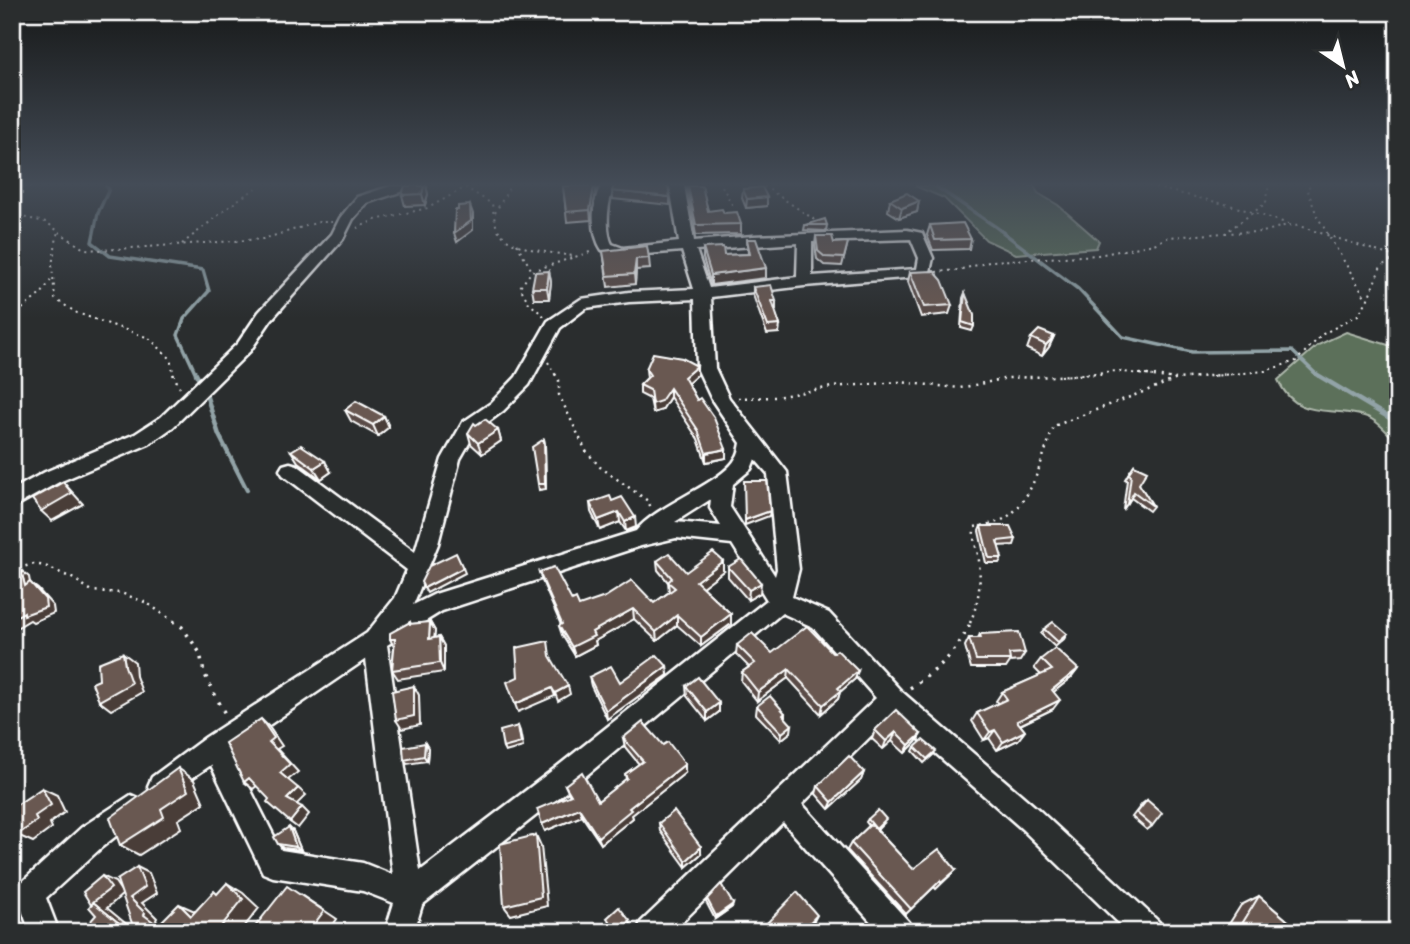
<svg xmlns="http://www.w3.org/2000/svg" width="1410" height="944" font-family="Sriracha,sans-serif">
<rect width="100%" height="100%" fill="#2a2d2e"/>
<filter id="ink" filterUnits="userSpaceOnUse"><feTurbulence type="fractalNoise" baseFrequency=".0143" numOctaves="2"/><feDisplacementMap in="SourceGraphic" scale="14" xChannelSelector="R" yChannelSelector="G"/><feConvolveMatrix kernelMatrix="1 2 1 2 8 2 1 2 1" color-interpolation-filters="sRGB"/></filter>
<g filter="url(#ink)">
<g fill="#5c705a" stroke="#aeb8ac" stroke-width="2">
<path d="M915 186H1034L1038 193 1058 205 1099 241 1096 248 1016 254 986 240 944 198Z"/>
<path d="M1346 332 1398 348V444C1389 434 1377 419 1364 416 1328 406 1297 421 1278 380L1318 345Z"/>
</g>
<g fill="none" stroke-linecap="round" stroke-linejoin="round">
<g stroke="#92a3a7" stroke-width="3.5">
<path d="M21 186H33"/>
<path d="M106 186 109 189 98 213 92 242 110 256 203 270 209 291 184 319 178 335 197 376"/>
<path d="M935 186 996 227 1078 289 1123 337 1192 352 1292 351 1318 376"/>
</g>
<g stroke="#92a3a7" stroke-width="4.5">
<path d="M196 374 201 384"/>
<path d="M1316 374 1398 423"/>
<path d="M205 391 219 435 247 490"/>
</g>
<defs>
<g id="minor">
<path d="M391 186H426L424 189 400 192 367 203 353 219 343 239 271 320 250 351 173 427 149 444 59 482 12 508V490L45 472 135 434 161 417 238 343 259 312 332 234 340 218 357 197Z"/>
<path d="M601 186H615C607 199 605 231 612 244L623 248 679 242 670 186H684L694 241 753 236 907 230 922 233 933 258 929 276 804 286 711 297 715 368 729 398 787 472 799 569 792 597 829 613 901 691 1040 811 1159 922 1163 932H1128L1022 829 892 715 802 804 909 922 913 932H880L783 822 672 932H637L641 922 876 698 813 627 782 613 576 784 422 905 414 932H385L394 903 363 891 273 877 263 873 211 765 161 799 152 795 148 786 152 777 206 737 367 633 395 598 407 570 283 475 280 470 283 465 290 463 297 465 415 552 442 459 463 422 491 403 516 377 548 321 581 299 629 292 694 289 682 251 622 256 602 250C591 234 591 203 601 186ZM911 239 919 258 917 269 812 276V242ZM798 243 797 277 709 288 696 250ZM695 299 697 368 712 400 741 443C740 448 739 454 736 458 723 483 657 504 636 531L435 594 413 605 438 544 460 459 476 431 503 411 529 385 560 328 586 308 629 302ZM755 459 768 474 777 569 775 576 730 507 733 484 751 469ZM711 499 710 508 721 526 675 522ZM676 538 732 544 767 600 558 766 420 871 387 645 442 611 641 546ZM366 659 393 875 363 863 281 850 231 751Z"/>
<path d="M131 795 140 799 144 808 140 817 102 847 46 898 59 932H30L22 910 12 914V886L21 883 82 827Z"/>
</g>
</defs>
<use href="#minor" stroke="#fff" stroke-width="5"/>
<g stroke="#fff" stroke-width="2" stroke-dasharray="2 4.5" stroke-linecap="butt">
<path d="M722 186 734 208"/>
<path d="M764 186 818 222"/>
<path d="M1149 186 1233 206 1289 224"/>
<path d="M1310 186 1307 188 1317 216 1366 298"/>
<path d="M465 187 492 204C494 213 494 224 499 231 512 251 552 252 573 256"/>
<path d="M495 213 510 186"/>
<path d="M12 215 46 222 58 231 52 265 55 299 77 313 149 338 170 358 174 376"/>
<path d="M357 228 375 220 428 208 468 186"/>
<path d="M59 232 84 249 102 250 263 239 319 222H332"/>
<path d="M1225 233 1263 232 1287 225 1299 226 1395 257"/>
<path d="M182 244 239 199 260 186"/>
<path d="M517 244 532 271"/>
<path d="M936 272 958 270 993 261 1098 255 1154 244 1169 237 1225 233 1266 203 1267 190 1272 186"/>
<path d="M544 316 529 303 520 287 532 271 593 251"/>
<path d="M12 317 42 293 51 280"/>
<path d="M548 362 556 376"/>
<path d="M1061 376 1117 371 1153 376"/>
<path d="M1212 376 1265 371 1296 361 1323 334 1358 315 1367 301 1381 266 1398 257"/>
</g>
<g stroke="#fff" stroke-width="2.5" stroke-dasharray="2 5" stroke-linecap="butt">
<path d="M173 374 180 388"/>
<path d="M555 374 559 380V395L586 451 600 467 648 501 651 508"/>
<path d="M1140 374 1176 379"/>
<path d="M738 398 776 397 832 387 899 382 960 388 1008 378 1103 374"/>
<path d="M12 570 34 564 45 566 74 579 92 591 121 593 147 603 176 623"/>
<path d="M970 623C979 601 981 584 979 561 978 549 971 538 975 527 984 525 994 524 1002 520 1033 504 1042 456 1054 426L1177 379 1231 374"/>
</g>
<g stroke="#fff" stroke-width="3.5" stroke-dasharray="2.5 7" stroke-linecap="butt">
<path d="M173 621 182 627 200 653 204 673 226 716"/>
<path d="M910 688C938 670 958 652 971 621"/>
</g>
<use href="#minor" fill="#2a2d2e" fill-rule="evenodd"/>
</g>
<g fill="#5a4c46" stroke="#fff" stroke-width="2">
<path d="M405 186H426L428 194 425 205 405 206 402 195Z"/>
<path d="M563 186H595L596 191 591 220 567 222Z"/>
<path d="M687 186H702L708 211 724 213 741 224V234L696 235Z"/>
<path d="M743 189 767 197V206L746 208 742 198Z"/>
<path d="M612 191 670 197V205L613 199Z"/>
<path d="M890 200 919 201 917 212 899 218 888 211Z"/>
<path d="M805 225H827L826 231 804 230Z"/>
<path d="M930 225 971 239 969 249 933 250 927 235Z"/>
<path d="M816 236 834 243 848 242 842 266 824 265 817 259 815 245Z"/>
<path d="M747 239 766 278 711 285 703 258V248L724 255 748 254Z"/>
<path d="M603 251 649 258 650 269 636 270 635 284 608 287Z"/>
<path d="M549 271 551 282 549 299H534L532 288Z"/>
<path d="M910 272 952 305 949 314 921 317 908 282Z"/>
<path d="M753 287 776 301V309H774L780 325 779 333 767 334 753 295Z"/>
<path d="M965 293 974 326 972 331 961 328 963 298Z"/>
<path d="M1054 336 1049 347 1042 356 1027 349 1031 338Z"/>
<path d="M646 369 697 375 688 383 726 458 706 462 698 439 670 397 662 410 653 413 650 399 640 394V385L647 378Z"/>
<path d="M345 410 384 416 389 427 378 436 351 421Z"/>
<path d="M476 425 498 430 501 441 482 454 471 444 468 433Z"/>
<path d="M544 439 545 445 546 489 539 490 538 484Z"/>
<path d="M291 451 331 472 321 479 298 462Z"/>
<path d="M1134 465 1139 484 1153 506 1149 511 1131 498 1123 510 1127 480 1125 479Z"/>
<path d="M612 501 636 527 626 531 620 522 600 530 591 512 590 503Z"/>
<path d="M981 526 1016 539 1014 545 998 546 1002 558 999 563H986L979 531Z"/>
<path d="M657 561 686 572 723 571 702 587 731 614V624L701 646 677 625 657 641 634 619 595 641 596 645 575 656 562 635 559 626 561 625 542 581 539 572 579 606 654 603 669 592 668 582 658 570Z"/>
<path d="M728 567 760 593 748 600 728 577Z"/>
<path d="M410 622 411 624 430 622 435 631 434 638 439 637 444 646V672L398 679 392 670 394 647 390 639Z"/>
<path d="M1044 629 1067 634 1064 639 1055 647 1041 634Z"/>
<path d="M980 634 1025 653 1020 661 1010 662 1006 668H971L965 646 969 638H978Z"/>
<path d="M737 645 772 653 855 679 840 692 838 699 821 714 788 678 757 701 741 681 742 672 749 667 736 654Z"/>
<path d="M1041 659 1078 669 1071 678 1053 692V709L1020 725 1025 731 1018 740 997 750 989 738 984 740 972 721 977 713 998 704 996 701 1002 692 1041 675 1034 668Z"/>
<path d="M667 666 668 675 607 719 591 686 589 677 620 682Z"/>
<path d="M686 686 719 703V712L707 721 687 696Z"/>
<path d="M757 706 785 713V717L791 732 781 740 756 714Z"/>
<path d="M875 730 921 734 916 742 905 753 892 741 883 749 872 739Z"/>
<path d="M623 738 685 773 632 815 633 818 601 844 582 816 545 831 542 824 570 796 565 785 598 801 626 779 625 774 639 764 625 747Z"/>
<path d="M425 743 428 748 427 761 407 764 404 760Z"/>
<path d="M915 747 933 755 924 763 913 751Z"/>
<path d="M864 772 861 780 829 809 816 794 818 786Z"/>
<path d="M1147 800 1152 826 1147 830 1132 817 1142 804Z"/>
<path d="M868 819 884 823 877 830 913 869 956 870 936 889 934 887 906 914 847 850 851 843 869 826 866 822Z"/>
<path d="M659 823 701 854 686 867 660 831Z"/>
<path d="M293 831 301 850 283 848 278 844Z"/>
<path d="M1259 896 1301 932H1224L1241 905Z"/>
<path d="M707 899 733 904 732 907 715 919 706 902Z"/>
</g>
<g fill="#4a3e39" stroke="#fff" stroke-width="2">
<path d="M424 186H426L428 194 425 205 422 194Z"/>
<path d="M594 186H595L596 191 591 220 590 210Z"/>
<path d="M767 197V206L746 208 747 199Z"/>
<path d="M919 201 917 212 899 218 902 208Z"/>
<path d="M470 205 473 214V230L457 242 454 233Z"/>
<path d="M636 259V270L635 284 634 274Z"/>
<path d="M766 268V278L711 285V275Z"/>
<path d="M549 271 551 282 549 299 547 288Z"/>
<path d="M1054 336 1049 347 1042 356 1046 345Z"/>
<path d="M697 366V375L685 386 684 377Z"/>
<path d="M670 388V397L662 410 653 413 652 404Z"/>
<path d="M384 416 389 427 378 436 373 425Z"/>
<path d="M498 430 501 441 482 454 478 443Z"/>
<path d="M544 439 545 445 546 489 545 484Z"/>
<path d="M726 449V458L706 462V453Z"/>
<path d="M325 461 331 472 321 479 314 468Z"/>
<path d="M63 482 83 504 52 521 41 511Z"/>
<path d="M770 511 769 516 745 525V520Z"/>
<path d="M619 512 620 522 600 530 598 520Z"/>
<path d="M635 517 636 527 626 531 625 522Z"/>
<path d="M723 561V571L697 591 696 581Z"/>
<path d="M463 568 465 573 427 593 424 588Z"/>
<path d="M21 570 29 577 30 583 38 589 53 606 54 613 33 622 30 620 18 627 12 623V619L25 586Z"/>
<path d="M761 583 760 593 748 600 749 590Z"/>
<path d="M633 609 634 619 595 641 596 645 575 656 572 647 592 632Z"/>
<path d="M731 614V624L701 646V637Z"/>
<path d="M677 615V625L657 641 656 632Z"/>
<path d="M430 622 435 631 433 648 429 639Z"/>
<path d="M439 637 444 646V672L440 663Z"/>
<path d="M123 653 135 662 136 676 142 692 111 710 99 701 125 666Z"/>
<path d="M667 666 668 675 607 719 606 711Z"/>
<path d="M789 669 788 678 757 701 758 692Z"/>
<path d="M1078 669 1071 678 1045 699 1052 690Z"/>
<path d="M858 671 855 679 840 692 838 699 821 714 823 705 838 688Z"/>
<path d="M414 686 419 695 420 725 402 729 396 720Z"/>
<path d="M568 686 570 694 558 701 555 693Z"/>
<path d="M552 688 555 696 518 712 515 704Z"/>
<path d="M1060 700 1053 709 1011 729 1017 721Z"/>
<path d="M719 703V712L707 721V712Z"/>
<path d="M261 719 269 727 282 746 277 749 298 772 288 780 280 773Z"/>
<path d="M792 725 791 732 781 740 782 733Z"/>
<path d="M518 726 520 731 523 747 505 752 503 748Z"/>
<path d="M995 730 989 738 984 740 990 732Z"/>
<path d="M1025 731 1018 740 997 750 1003 742Z"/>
<path d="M896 732 892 741 883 749 886 741Z"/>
<path d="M921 734 916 742 905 753 909 745Z"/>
<path d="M425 743 428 748 427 761 424 756Z"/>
<path d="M685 764V773L632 815 633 818 601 844 598 837 629 808Z"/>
<path d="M178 768 194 780 204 803 178 820 181 828 139 855 120 845 161 809Z"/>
<path d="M864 772 861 780 829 809 832 802Z"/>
<path d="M249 778 258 785 253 789 244 782Z"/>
<path d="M42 788 57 795 65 812 50 823 52 828 33 842 17 835 35 816Z"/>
<path d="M298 788 306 795 295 806 287 799Z"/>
<path d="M302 807 309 814 298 828 290 822Z"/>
<path d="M579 808 582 816 545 831 542 824Z"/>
<path d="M289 827 293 831 301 850 296 847Z"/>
<path d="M536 835 541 846 547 906 511 915 504 906Z"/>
<path d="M701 847V854L686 867V861Z"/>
<path d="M137 867 149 873 157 893 142 903 157 918 156 920 171 932H161L144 915 130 898Z"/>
<path d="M102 876 115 882 123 894 107 908 136 932H130L93 902Z"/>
<path d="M227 883 243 893 259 908 240 932H221L219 929Z"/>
<path d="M301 895 337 919 328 932H308Z"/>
<path d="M179 904 197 912 191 916Z"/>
<path d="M733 904 732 907 715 919 716 916Z"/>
<path d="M817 915 814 921 804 932H801Z"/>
<path d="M630 921 631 924 622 932H619Z"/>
<path d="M107 927 120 932H102Z"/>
</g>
<g fill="#695851" stroke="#fff" stroke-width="2">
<path d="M405 186H424L422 194 402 195Z"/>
<path d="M563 186H594L590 210 566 212Z"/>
<path d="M614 186H668L670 197 612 191Z"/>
<path d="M688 186H702L708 211 722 209 724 213 737 212 741 224 696 225Z"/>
<path d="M762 187 767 197 747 199 743 189Z"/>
<path d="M907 193 919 201 902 208 890 200Z"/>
<path d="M470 205 471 221 454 233 455 210H458V206Z"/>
<path d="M825 219 827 225H805Z"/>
<path d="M963 223 971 239 935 240 930 225Z"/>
<path d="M816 236H832L834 243 848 242 844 258 825 257 818 251Z"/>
<path d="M747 239H756L766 268 711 275 703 248 723 247 724 255 750 254Z"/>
<path d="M647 246 649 258 636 259 634 274 607 276 603 251Z"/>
<path d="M549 271 547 288H532L535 272Z"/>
<path d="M934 271 942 280 952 305 924 307 910 272Z"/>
<path d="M771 285 776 301H772L780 325 768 326 753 287Z"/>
<path d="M965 293 974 315V326L962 322Z"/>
<path d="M1039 330 1054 336 1046 345 1031 338Z"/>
<path d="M653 353 682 358 697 366 684 377 697 400 700 398 714 418 726 449 706 453 698 430 670 388 661 401 652 404 650 390 640 385 650 375 646 369Z"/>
<path d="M356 401 384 416 373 425 345 410Z"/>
<path d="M485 419 498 430 478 443 468 433 474 423 476 425Z"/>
<path d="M544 439 545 484H538L532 447Z"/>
<path d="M301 445 325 461 314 468 291 451Z"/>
<path d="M1134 465 1147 471 1139 484 1153 506 1134 492 1127 505 1131 475 1128 474Z"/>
<path d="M744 481H767L770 511 745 520Z"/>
<path d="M63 482 72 493 41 511 32 499Z"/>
<path d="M610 496 612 501 622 497 635 517 625 522 619 512 598 520 590 503Z"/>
<path d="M981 526H1010L1016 539 997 541 1002 558H989Z"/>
<path d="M713 552 723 561 696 581 731 614 701 637 677 615 656 632 633 609 592 632 594 636 572 647 559 626 562 624 539 572 554 567 572 601 576 599 579 606 605 597 632 580 654 603 675 588 668 582 672 578 657 561 669 553 686 572Z"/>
<path d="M456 553 463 568 424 588 421 582 429 566Z"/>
<path d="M741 559 761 583 749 590 728 567Z"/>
<path d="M21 570 25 586 30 582 45 599 46 607 24 615V612L12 619V574Z"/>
<path d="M410 622V624L430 622 429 639 439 637 440 663 392 670 395 639H390V633Z"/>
<path d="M1053 622 1067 634 1058 642 1044 629Z"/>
<path d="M807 626 833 653 837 650 858 671 838 688 841 691 823 705 789 669 758 692 742 672 755 663 737 645 752 633 772 653Z"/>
<path d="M1019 632 1025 653 1009 654 1010 660H976L969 638H981L980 634Z"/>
<path d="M548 641 550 656 568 686 555 693 552 688 515 704 507 682 518 677 516 648Z"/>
<path d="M1055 648 1078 669 1052 690 1060 700 1017 721 1025 731 1003 742 995 730 990 732 977 713 1007 699 1002 692 1052 670 1041 659Z"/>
<path d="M123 653 125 666 131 683 99 701 92 683 99 680 98 663Z"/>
<path d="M657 655 667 666 606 711 589 677 611 666 620 682Z"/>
<path d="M698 677 719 703 707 712 686 686Z"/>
<path d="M414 686V716L396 720 392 691Z"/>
<path d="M770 696 785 713 783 715 792 725 782 733 757 706Z"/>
<path d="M896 710 921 734 909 745 896 732 886 741 875 730Z"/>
<path d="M261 719 274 738 269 742 290 764 280 773 298 788 287 799 302 807 290 822 267 802 269 799 249 778 244 782 225 743Z"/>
<path d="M643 722 663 745 668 742 685 764 629 808 631 810 598 837 579 808 542 824 537 809 571 795 565 785 582 772 598 801 627 778 625 774 643 761 623 738Z"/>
<path d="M518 726 521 743 503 748 500 731Z"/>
<path d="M923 740 936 751 927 759 915 747Z"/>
<path d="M425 743 424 756 404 760 403 747Z"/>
<path d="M849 756 864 772 832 802 818 786Z"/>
<path d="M178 768 188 791 161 809 164 817 120 845 110 818Z"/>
<path d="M42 788 51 805 35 816 37 821 17 835 12 824V808Z"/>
<path d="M1147 800 1162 813 1152 826 1137 813Z"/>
<path d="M878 810 886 819 876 829 868 819Z"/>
<path d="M674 811 701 847 686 861 659 823Z"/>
<path d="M871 824 913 869 939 849 956 870 941 883 940 881 911 909 851 843Z"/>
<path d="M289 827 296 847 278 844 274 837Z"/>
<path d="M536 835 541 897 504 906 500 844Z"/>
<path d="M137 867 145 887 130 898 145 913 144 915 163 929 161 932H135L117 880Z"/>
<path d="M102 876 111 888 93 902 130 932H111L107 927 102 932H81L96 915 89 907 93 903 91 905 83 892Z"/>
<path d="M227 883 243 899 219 929 221 932H170L161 922 179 904 191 916 214 891 217 894Z"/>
<path d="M721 884 733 904 716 916 707 899Z"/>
<path d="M287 886 324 911 308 932H258L254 928Z"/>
<path d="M797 892 817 915 801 932H769L764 926Z"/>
<path d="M1259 896 1301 932H1237Z"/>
<path d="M619 907 630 921 619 932H617L607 918Z"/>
<path d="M579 927 589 928 590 932H577Z"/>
</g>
</g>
<linearGradient id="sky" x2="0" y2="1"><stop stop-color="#171919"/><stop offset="0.58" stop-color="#444c57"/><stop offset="1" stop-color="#444c57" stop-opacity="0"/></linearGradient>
<rect width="1410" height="318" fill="url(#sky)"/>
<rect width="1410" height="944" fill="none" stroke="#2a2d2e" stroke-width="42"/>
<rect x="21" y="21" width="1368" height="902" fill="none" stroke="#fff" stroke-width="2.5" filter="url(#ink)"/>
<g transform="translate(1343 66) rotate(145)" stroke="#2a2d2e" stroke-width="5" paint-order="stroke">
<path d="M0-5L12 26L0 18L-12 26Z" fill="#ffffff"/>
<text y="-10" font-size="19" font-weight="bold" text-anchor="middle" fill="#ffffff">N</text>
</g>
</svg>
